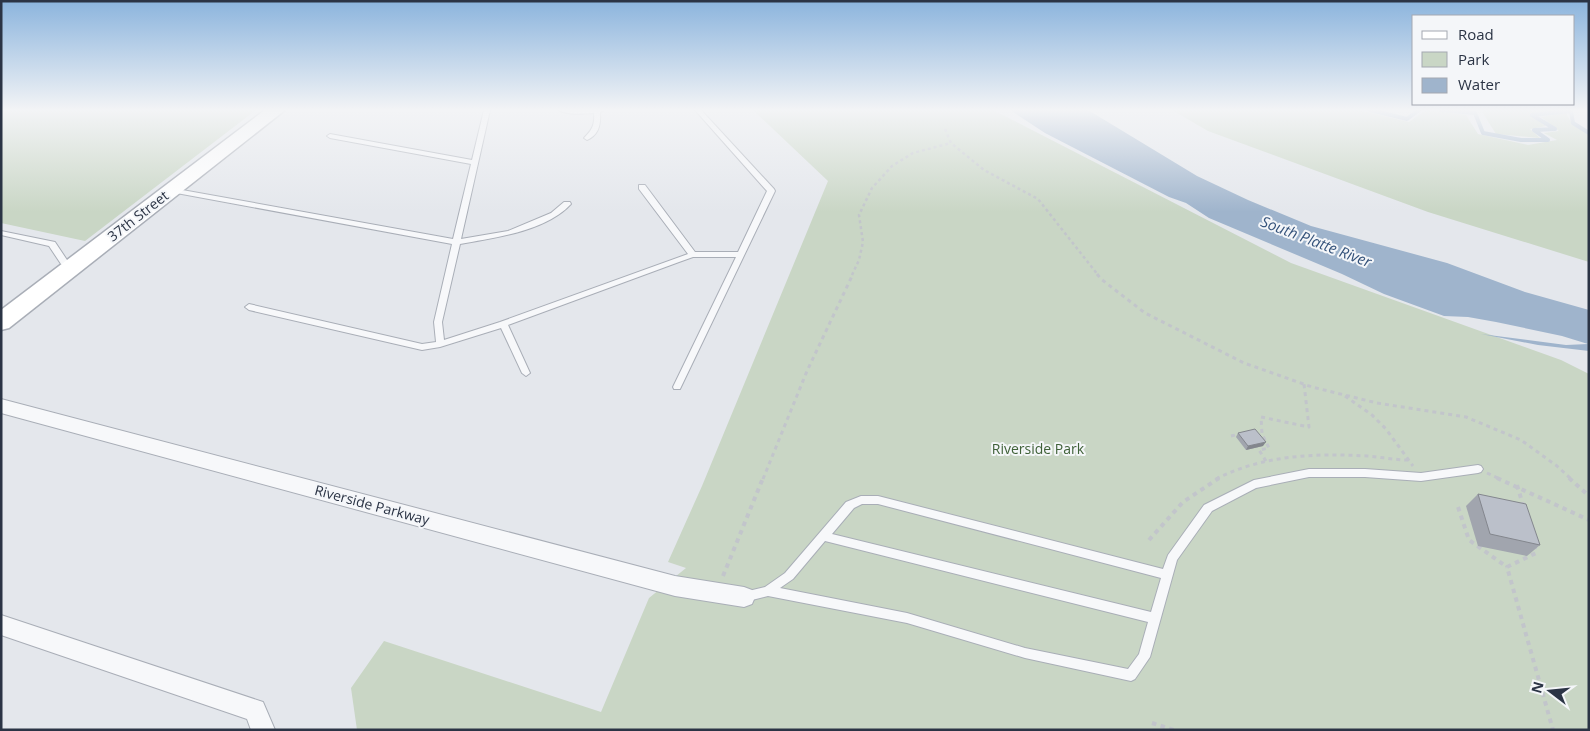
<svg xmlns="http://www.w3.org/2000/svg" width="1590" height="731" font-family="'Open Sans',sans-serif">
<rect width="100%" height="100%" fill="#e4e7ec"/>
<g fill="#c9d6c5">
<path d="M1 110H256L85 241 1 223Z"/>
<path d="M753 110H993L1291 263 1561 360 1589 374V730H357L351 688 384 641 601 712 649 598 686 568 668 562 702 486 828 181Z"/>
<path d="M1172 110H1358L1409 122 1426 110H1428L1466 115 1478 134 1528 145 1557 140 1544 133 1559 131 1541 117 1566 113 1572 124 1589 135V262L1428 212 1208 131Z"/>
<path d="M1481 110H1566L1529 114 1546 126 1530 129 1540 138 1496 134Z"/>
</g>
<path fill="#9fb4cc" d="M1010 110H1088L1197 176 1248 200 1311 226 1447 263 1525 292 1589 310V351L1538 345 1481 334 1566 345 1588 344 1562 336 1496 322 1468 317 1444 316 1384 294 1342 274 1209 218 1186 203 1169 197 1045 133Z"/>
<g fill="none" stroke-linecap="round" stroke-linejoin="round">
<g stroke="#9fb4cc" stroke-width="4">
<path d="M1370 110 1407 119 1419 110"/>
<path d="M1441 110 1475 113 1483 133 1521 140H1548L1534 130 1555 129 1532 115 1571 111 1573 123 1589 133"/>
</g>
<defs>
<g id="service">
<path d="M484 110H490L461 239 508 231 551 213 564 202H570L571 204C546 231 495 238 460 244L442 322 444 340 500 322 688 254 639 189V185H645L695 252H738L767 191 695 110H701L774 189 775 191 680 389H674L673 387 736 257H693L679 262 508 325 530 373 526 376 522 373 501 328 440 347 422 350 249 310 245 307 249 304 422 344 436 342 434 322 452 244 171 192 167 190 171 188 453 239 471 164 330 138 327 136 330 134 472 160Z"/>
<path d="M558 110H605L600 112C601 124 599 135 587 140L584 138C592 130 595 125 594 113 582 114 568 115 558 110Z"/>
<path d="M1 231 55 242 67 260 78 263 79 265 75 268 61 264 49 246 1 235Z"/>
<path d="M1478 465 1481 466 1483 469 1481 472 1478 473 1421 481 1365 477H1309L1256 488 1212 511 1177 560 1150 657 1135 679 1131 681 1025 658 907 623 768 596 744 602 740 601 739 597 740 593 765 587 785 573 846 502 861 496H878L1163 569 1168 555 1204 505 1254 480 1309 469H1365L1421 473ZM862 504H878L1161 578 1151 612 832 534 854 508ZM825 541 1148 622 1139 654 1128 669 1025 648 907 613 780 588 793 579Z"/>
</g>
<g id="minor">
<path d="M1 399 675 576 744 587 752 590 755 597 752 604 744 607 675 596 1 413Z"/>
<path d="M1 615 263 702 275 730H251L247 719 1 635Z"/>
</g>
<path id="secondary" d="M265 110H285L9 328 1 330V310Z"/>
</defs>
<use href="#service" stroke="#a9aeb7" stroke-width="2"/>
<use href="#minor" stroke="#a9aeb7" stroke-width="2"/>
<use href="#secondary" stroke="#a9aeb7" stroke-width="3"/>
<g stroke="#c2c5cb" stroke-width="2.5" stroke-dasharray="3 3" stroke-linecap="butt">
<path d="M945 129 951 143 984 170 1038 199 1098 275"/>
<path d="M852 275 859 260 863 242 859 215 872 188 892 166 913 153 951 143"/>
</g>
<g stroke="#c2c5cb" stroke-width="3" stroke-dasharray="4 4" stroke-linecap="butt">
<path d="M1097 274 1101 279 1145 313 1244 363 1312 387 1377 403 1466 417 1521 440 1557 466 1571 479"/>
<path d="M1345 396 1372 415 1386 429 1413 466"/>
<path d="M1231 436 1240 434"/>
<path d="M1266 461 1259 450 1269 448 1262 434 1261 417 1309 427 1304 384"/>
<path d="M1487 473 1500 479"/>
<path d="M763 479 807 371 853 274"/>
<path d="M1216 479C1263 455 1316 453 1367 456 1381 457 1395 460 1409 460"/>
</g>
<g stroke="#c2c5cb" stroke-width="4" stroke-dasharray="4.5 4.5" stroke-linecap="butt">
<path d="M1497 478 1589 520"/>
<path d="M1569 478 1589 496"/>
<path d="M1517 485 1523 505"/>
<path d="M1458 507 1469 540 1507 567"/>
<path d="M1149 540 1183 502 1219 478"/>
<path d="M1534 545 1536 553 1507 567 1553 730"/>
<path d="M723 576 763 478"/>
<path d="M1152 723 1174 730"/>
</g>
<use href="#service" fill="#f7f8fa" fill-rule="evenodd"/>
<use href="#minor" fill="#f7f8fa" fill-rule="evenodd"/>
<use href="#secondary" fill="#fff" fill-rule="evenodd"/>
</g>
<g fill="#a1a5ae">
<path d="M1238 433 1263 446 1246 450 1236 437Z"/>
<path d="M1478 494 1540 545 1527 556 1478 546 1466 506Z"/>
</g>
<path fill="#83868d" d="M1266 442 1263 446 1246 450 1248 446Z"/>
<g fill="#bbc0ca" stroke="#83868d">
<path d="M1255 429 1266 442 1248 446 1238 433Z"/>
<path d="M1478 494 1526 504 1540 545 1490 534Z"/>
</g>
<linearGradient id="sky" x2="0" y2="1"><stop stop-color="#8bb4dd"/><stop offset="0.52" stop-color="#f3f4f6"/><stop offset="1" stop-color="#f3f4f6" stop-opacity="0"/></linearGradient>
<rect width="1590" height="212" fill="url(#sky)"/>
<g text-anchor="middle" stroke-width="4" stroke-linejoin="round" paint-order="stroke">
<g font-size="14" fill="#2b3445" stroke="#f4f6f9">
<text transform="translate(138 216) rotate(-38)" y="5">37th Street</text>
<text transform="translate(372 505) rotate(15)" y="5">Riverside Parkway</text>
</g>
<g font-size="14" fill="#3f6138" stroke="#f4f6f9">
<text x="1038" y="454">Riverside Park</text>
</g>
<g font-size="15" font-style="italic" fill="#34527a" stroke="#f4f6f9">
<text transform="translate(1316 242) rotate(21)" y="5">South Platte River</text>
</g>
</g>
<rect width="1590" height="731" fill="none" stroke="#2b3445" stroke-width="5"/>
<rect x="1412" y="15" width="162" height="90" fill="#f4f6f9" stroke="#a4a8b1"/>
<rect x="1422" y="31" width="25" height="8" fill="#ffffff" stroke="#a4a8b1"/>
<text x="1458" y="40" font-size="15" fill="#2b3445">Road</text>
<rect x="1422" y="52" width="25" height="15" fill="#c9d6c5" stroke="#a4a8b1"/>
<text x="1458" y="65" font-size="15" fill="#2b3445">Park</text>
<rect x="1422" y="78" width="25" height="15" fill="#9fb4cc" stroke="#a4a8b1"/>
<text x="1458" y="90" font-size="15" fill="#2b3445">Water</text>
<g transform="translate(1550 691) rotate(286)" stroke="#f4f6f9" stroke-width="4" paint-order="stroke">
<path d="M0-4L9 19L0 12L-9 19Z" fill="#2b3445"/>
<text y="-8" font-size="14" font-weight="bold" text-anchor="middle" fill="#2b3445">N</text>
</g>
</svg>
